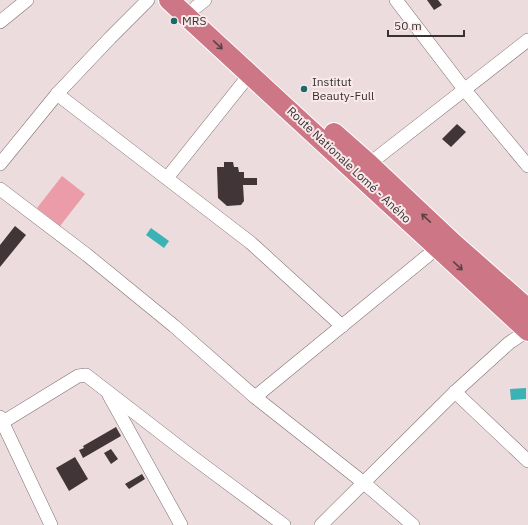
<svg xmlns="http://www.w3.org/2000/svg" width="528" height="525" font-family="'IBM Plex Sans',sans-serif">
<rect width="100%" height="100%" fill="#ecdcde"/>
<path fill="#eb9ca8" d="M62 176 85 194 60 226 37 208Z"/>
<g fill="#3bb2b3">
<path d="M151 228 169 241 164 248 146 235Z"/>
<path d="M526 388V399L511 400 510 389Z"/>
</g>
<g fill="#413537">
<path d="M427 0H438L442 5 434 10Z"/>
<path d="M457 124 466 132 451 147 442 139Z"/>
<path d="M224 162H233L234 167H238L239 172H244V178H257V185H243L244 201 241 205 227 206 218 198 217 167H224Z"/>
<path d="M15 226 26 235 0 267V245Z"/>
<path d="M116 427 121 436 83 458 79 450 84 448 83 446Z"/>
<path d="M111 449 118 459 111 464 104 453Z"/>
<path d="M75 457 88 479 69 491 56 468Z"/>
<path d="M142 474 145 479 129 489 125 484Z"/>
</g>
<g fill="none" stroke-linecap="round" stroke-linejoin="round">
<defs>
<g id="minor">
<path d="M396 0 464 89 528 166"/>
<path d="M196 7 205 0"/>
<path d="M0 22 27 0"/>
<path d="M57 94 251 243 342 326"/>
<path d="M0 164 57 94 110 38 148 0"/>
<path d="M369 164 528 40"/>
<path d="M167 178 250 74"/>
<path d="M0 189 87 255 174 326 255 397 364 483 413 525"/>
<path d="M455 392 528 461"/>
<path d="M109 395 181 525"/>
<path d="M255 397 437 248"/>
<path d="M0 417 51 525"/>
<path d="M3 422 78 376 86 375 187 453 284 525"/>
<path d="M321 525 455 392 509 343 528 330"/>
</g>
<g id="highway">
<path d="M169 0 528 331"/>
<path d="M334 133 369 164 454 244 528 309"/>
</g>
</defs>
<use href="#minor" stroke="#7c6e70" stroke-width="14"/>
<use href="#highway" stroke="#fff" stroke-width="22"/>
<use href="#minor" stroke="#fff" stroke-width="13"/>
<use href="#highway" stroke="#cd7686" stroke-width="20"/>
</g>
<defs><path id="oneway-shaft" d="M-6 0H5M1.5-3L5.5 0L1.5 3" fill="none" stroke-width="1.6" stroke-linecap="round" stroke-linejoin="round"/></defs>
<g stroke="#5d4347">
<use href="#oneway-shaft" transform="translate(218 45) rotate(43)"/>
<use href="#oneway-shaft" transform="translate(426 218) rotate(-137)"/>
<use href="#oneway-shaft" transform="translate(458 266) rotate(43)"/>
</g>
<g fill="#1c696a" stroke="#f9e9eb" stroke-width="1.5">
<circle cx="174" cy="21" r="4"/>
<circle cx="304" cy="89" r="4"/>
</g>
<g text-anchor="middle" stroke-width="4" stroke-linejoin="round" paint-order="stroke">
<g font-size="12" fill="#383232" stroke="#f9e9eb" text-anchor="start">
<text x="182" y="25">MRS</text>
<text x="312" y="86">Institut<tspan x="312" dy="14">Beauty-Full</tspan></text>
</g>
<g font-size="12" fill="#383232" stroke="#f9e9eb">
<text transform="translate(349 165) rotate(43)" y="4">Route Nationale Lomé - Aného</text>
</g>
</g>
<path d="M388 30v6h76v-6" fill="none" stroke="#383232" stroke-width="2"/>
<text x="394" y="30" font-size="12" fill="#383232" stroke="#f9e9eb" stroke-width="3" paint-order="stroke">50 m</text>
</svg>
